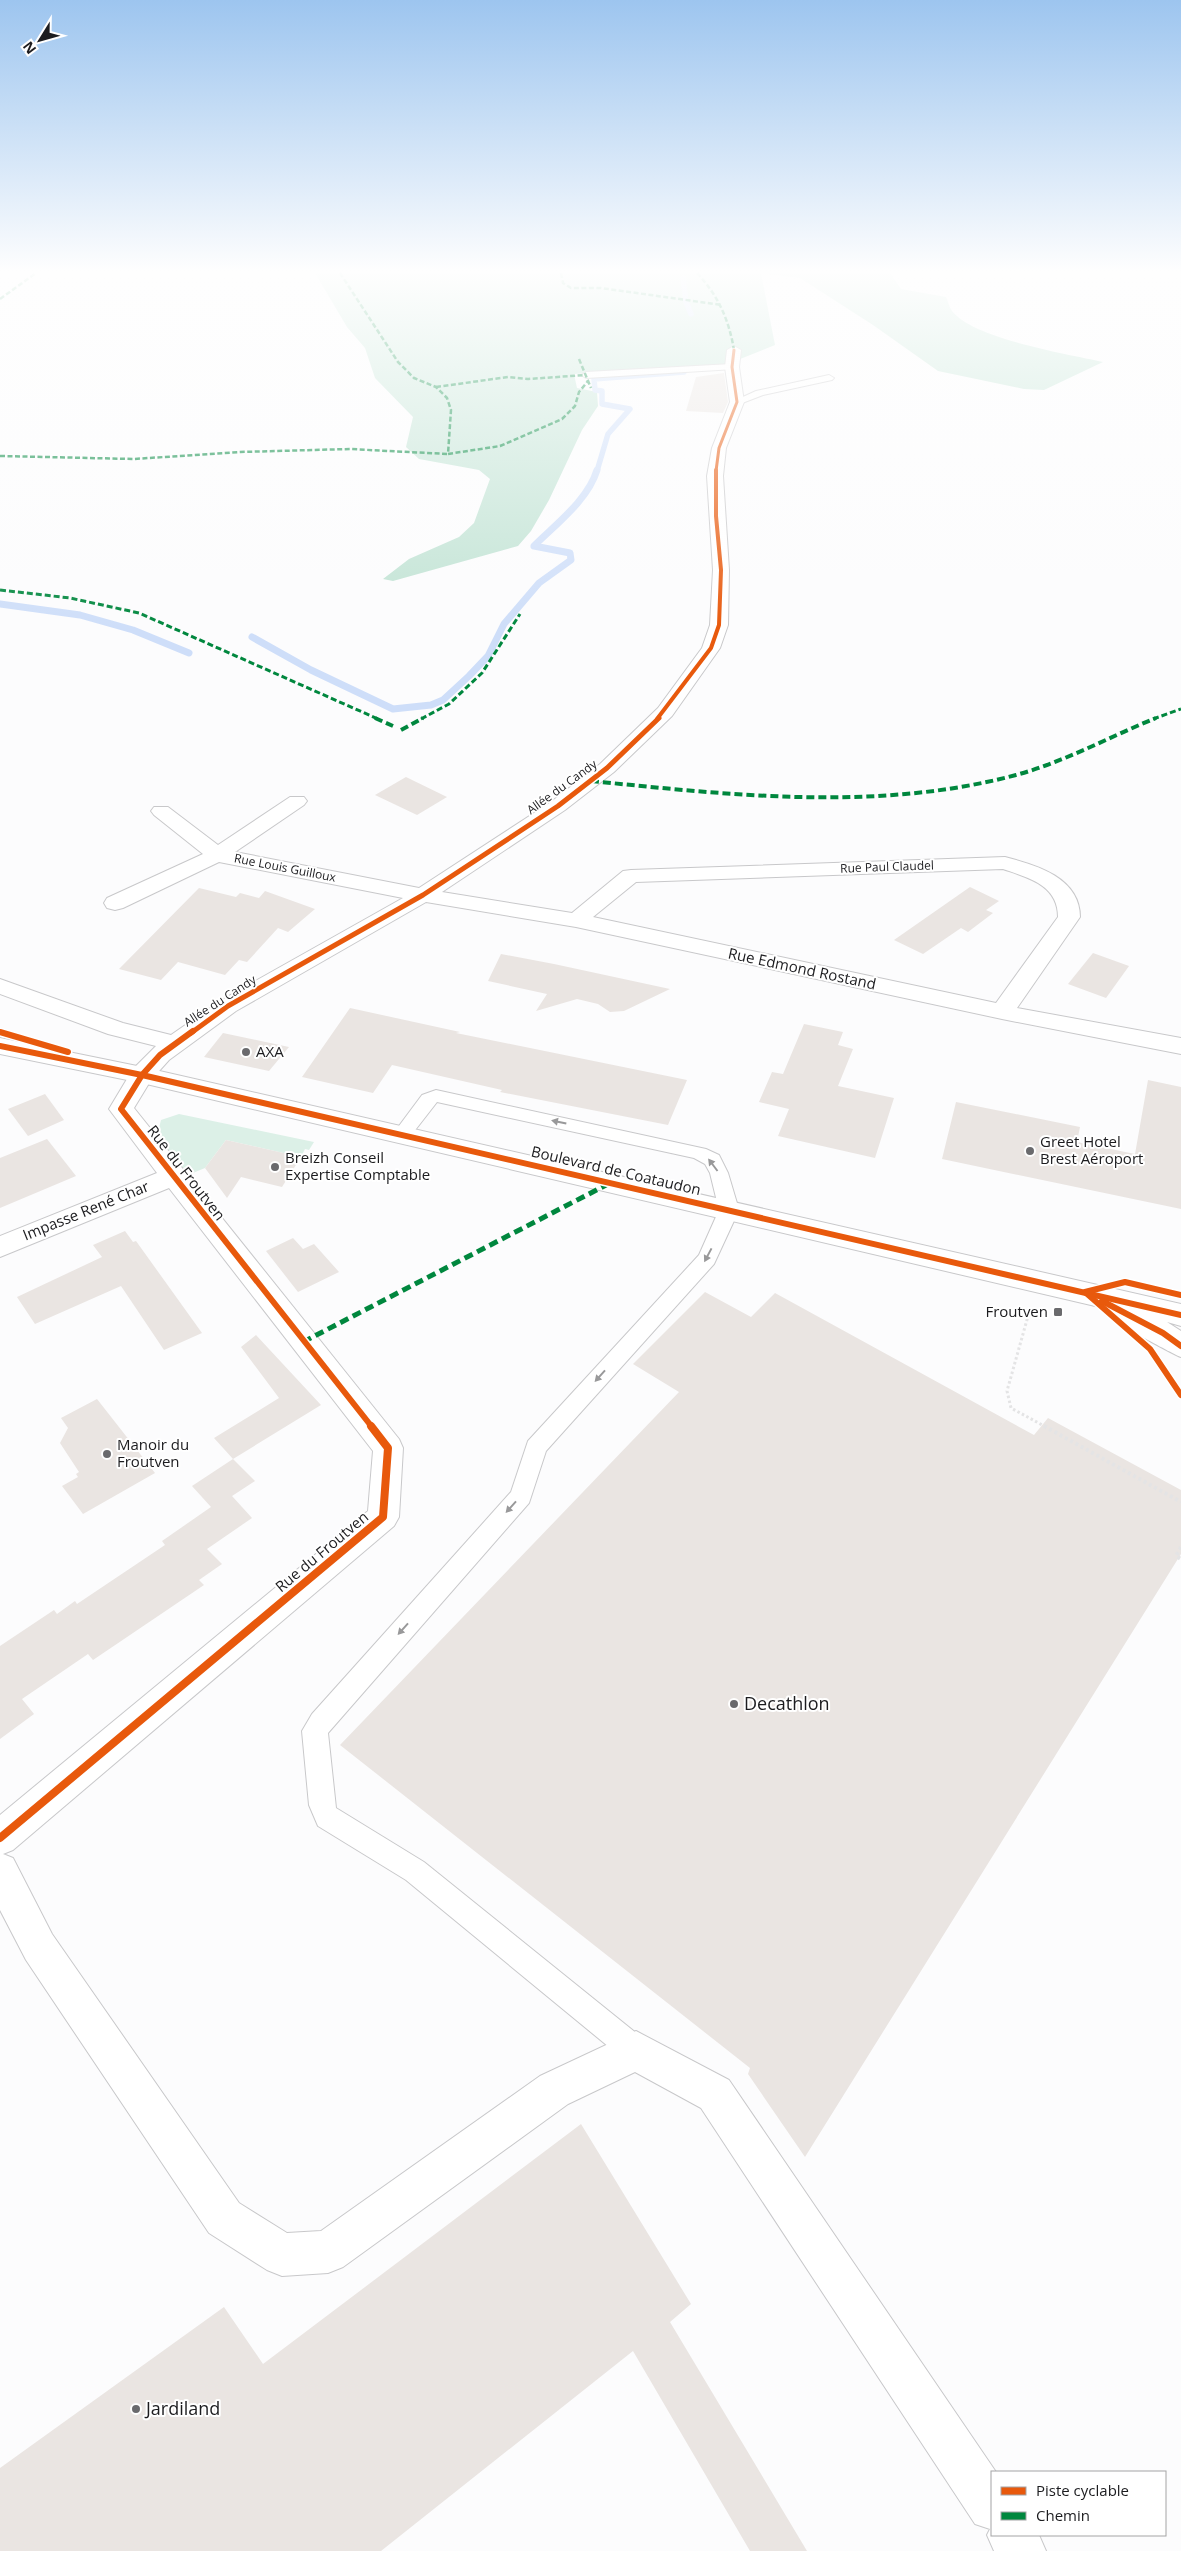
<svg xmlns="http://www.w3.org/2000/svg" width="1181" height="2551" font-family="'Open Sans',sans-serif">
<rect width="100%" height="100%" fill="#fcfcfd"/>
<path fill="#dcf0e7" d="M179 1114 314 1142 309 1150 305 1149 301 1157 226 1140 205 1168 188 1175 161 1141 158 1132 161 1120Z"/>
<path fill="#c1e3d4" d="M315 273H890L901 289 946 297C948 301 949 307 952 311 974 339 1067 354 1103 362L1044 390 1024 389 938 371 873 325 800 278 761 273 775 345 725 365 574 374 577 388 597 392 598 406 582 430 549 500 531 531 518 546 393 581 383 579 409 559 459 537 474 523 490 479 479 470 419 459 406 447 413 417 375 378 365 348 347 327Z"/>
<g fill="none" stroke-linecap="round" stroke-linejoin="round">
<g stroke="#cedef9" stroke-width="5.5">
<path d="M683 278 686 302 691 314"/>
<path d="M597 471 608 434 630 409 602 404V391L595 390 594 379 684 372"/>
</g>
<g stroke="#cedef9" stroke-width="7">
<path d="M0 604 80 615 133 630 189 653"/>
<path d="M252 637 311 670 393 709 431 705 443 700 469 676 488 656 504 624 539 583 571 560 570 553 534 546C556 524 588 500 597 470"/>
</g>
</g>
<g fill="#eae5e2">
<path d="M724 373 728 402 723 413 686 411 696 377Z"/>
<path d="M406 777 447 797 417 815 375 795Z"/>
<path d="M970 887 999 901 986 910 993 913 968 932 961 928 923 954 894 940Z"/>
<path d="M199 888 236 897 240 893 259 898 265 891 315 909 288 932 278 928 247 962 239 960 225 975 178 962 161 980 119 969Z"/>
<path d="M1093 953 1129 966 1106 998 1068 984Z"/>
<path d="M501 954 554 964 670 989 624 1011 610 1012 598 1004 577 999 536 1011 547 994 488 981Z"/>
<path d="M350 1008 460 1032 456 1033 687 1080 668 1125 500 1092 502 1090 392 1065 373 1093 302 1077Z"/>
<path d="M804 1024 843 1032 838 1045 853 1049 838 1086 894 1098 875 1158 778 1136 789 1109 759 1102 772 1072 783 1074Z"/>
<path d="M223 1033 289 1047 269 1071 204 1057Z"/>
<path d="M1148 1080 1181 1087V1209L942 1159 956 1102 1080 1127 1077 1142 1135 1154Z"/>
<path d="M45 1094 64 1120 28 1136 8 1109Z"/>
<path d="M47 1139 76 1176 0 1208V1158Z"/>
<path d="M226 1140 301 1157 282 1187 241 1177 227 1198 205 1168Z"/>
<path d="M125 1231 133 1242 136 1241 202 1333 164 1350 121 1286 35 1324 17 1297 102 1257 93 1245Z"/>
<path d="M293 1238 303 1249 314 1244 339 1272 298 1292 266 1251Z"/>
<path d="M705 1292 751 1317 775 1293 1034 1435 1048 1418 1181 1490V1554L805 2157 748 2074 750 2068 340 1745 679 1392 633 1364Z"/>
<path d="M256 1335 321 1405 233 1459 214 1438 279 1398 241 1347Z"/>
<path d="M97 1399 155 1473 83 1514 62 1486 78 1477 76 1474 79 1472 60 1443 68 1428 61 1418Z"/>
<path d="M233 1459 255 1481 232 1496 252 1518 207 1549 222 1564 199 1580 204 1585 93 1660 88 1654 22 1699 34 1714 0 1739V1646L54 1610 57 1614 75 1601 77 1604 165 1545 162 1541 211 1507 192 1486Z"/>
<path d="M581 2124 691 2304 670 2322 807 2551H750L633 2351 381 2551H0V2468L224 2307 263 2364Z"/>
</g>
<g fill="none" stroke-linecap="round" stroke-linejoin="round">
<defs>
<g id="service">
<path d="M732 364 735 365V369L586 378 581 375 586 372Z"/>
<path d="M829 375 834 378 832 380 763 395 737 405 732 402 756 391Z"/>
<path d="M436 1090 706 1149 719 1155 728 1173 739 1210 714 1264 546 1451 529 1503 328 1733 336 1808 424 1862 646 2041 650 2051 646 2061 636 2065 626 2061 406 1880 318 1826 309 1805 302 1731 312 1714 511 1492 528 1441 699 1255 719 1210 710 1173 705 1164 694 1158 437 1102 409 1138 402 1140 395 1138 393 1134 422 1095Z"/>
</g>
<path id="minor" d="M734 346 741 350 739 367 744 402 726 448 723 476 729 570 728 625 720 648 672 716 614 772 565 810 442 892 572 913 623 871 631 870 1005 857C1037 865 1080 878 1080 917L1017 1008 1181 1038V1054L1002 1019 576 927 426 902 236 1011 169 1060 151 1080 134 1108 399 1439 403 1448 399 1517 394 1526 13 1850 3 1854 13 1858 52 1934 239 2203 287 2233 321 2231 540 2076 636 2031 729 2080 996 2472H992V2535H1039L1046 2551H994L987 2535 990 2529 975 2524 701 2108 635 2072 568 2104 343 2267 328 2273 282 2276 267 2270 209 2233 26 1960 0 1910V1815L368 1511 373 1451 169 1188 0 1257V1236L157 1173 109 1109 133 1069 156 1046 108 1034 0 994V979L123 1023 171 1035 220 1001 403 898 219 862 123 908 115 910 107 908 104 903 107 898 203 854 154 815 151 811 154 807H168L218 845 290 797H304L307 801 304 805 235 852 419 888 551 802 600 764 658 708 702 648 710 625 713 570 707 476 712 448 730 402 725 367 727 350ZM1003 869C1029 878 1058 885 1058 917L996 1003 593 917 636 882Z"/>
<path id="secondary" d="M0 1038 142 1067 1181 1304V1326L1167 1322 1181 1331V1357C1175 1355 1114 1322 1111 1318 1109 1316 1108 1313 1107 1311L1108 1309 142 1083 0 1054Z"/>
</defs>
<use href="#service" stroke="#c8c8ca" stroke-width="2"/>
<use href="#minor" stroke="#c8c8ca" stroke-width="2"/>
<use href="#secondary" stroke="#c8c8ca" stroke-width="2"/>
<path stroke="#e4e4e5" stroke-width="3" stroke-dasharray="2.5 2.5" stroke-linecap="butt" d="M1030 1309 1007 1391 1011 1408 1046 1427"/>
<g stroke="#e4e4e5" stroke-width="4" stroke-dasharray="3 3" stroke-linecap="butt">
<path d="M1044 1426 1181 1502"/>
<path d="M1181 1547 1176 1556 1181 1559"/>
</g>
<use href="#service" fill="#fff" fill-rule="evenodd"/>
<use href="#minor" fill="#fff" fill-rule="evenodd"/>
<use href="#secondary" fill="#fff" fill-rule="evenodd"/>
<g stroke="#00873e" stroke-width="2.5" stroke-dasharray="5 2.5" stroke-linecap="butt">
<path d="M340 273 398 362 414 378 436 387 447 398 451 410 448 454 500 446 562 419 575 406 579 392 588 381"/>
<path d="M561 273 563 283 571 288H601L722 305"/>
<path d="M697 273C718 295 729 320 734 350"/>
<path d="M0 299 36 273"/>
<path d="M579 359 591 388"/>
<path d="M436 387 508 377 528 379 586 375"/>
<path d="M0 456 134 459 240 452 350 449 448 454"/>
</g>
<g stroke="#00873e" stroke-width="3" stroke-dasharray="6 3" stroke-linecap="butt">
<path d="M0 590 70 598 139 613 378 719"/>
<path d="M421 719 449 704 482 673 520 614"/>
<path d="M1153 719 1181 709"/>
</g>
<g stroke="#00873e" stroke-width="4" stroke-dasharray="8 4" stroke-linecap="butt">
<path d="M375 718 393 726"/>
<path d="M401 730 423 718"/>
<path d="M591 781C732 795 877 812 1016 775 1064 762 1109 737 1156 718"/>
</g>
<path stroke="#00873e" stroke-width="5" stroke-dasharray="9 5" stroke-linecap="butt" d="M303 1342 610 1183"/>
<defs>
<path id="cycleway-far4" d="M716 471 719 448 737 402 732 367 734 350"/>
<path id="cycleway-far3" d="M657 719 711 648 719 625 721 570 716 516V470"/>
<path id="cycleway-far2" d="M191 1033 228 1006 423 895 558 806 607 768 659 718"/>
<g id="cycleway-far1">
<path d="M193 1031 160 1055 142 1075 121 1109 372 1427"/>
<path d="M0 1032 68 1052"/>
<path d="M0 1046 142 1075 1181 1315"/>
<path d="M1181 1295 1125 1282 1085 1292 1150 1349 1181 1395"/>
<path d="M1102 1301 1163 1333 1181 1346"/>
</g>
<path id="cycleway" d="M0 1838 383 1517 388 1448 371 1426"/>
</defs>
<use href="#cycleway-far4" stroke="#fff" stroke-width="4.5"/>
<use href="#cycleway-far3" stroke="#fff" stroke-width="5.5"/>
<use href="#cycleway-far2" stroke="#fff" stroke-width="8"/>
<use href="#cycleway-far1" stroke="#fff" stroke-width="9"/>
<use href="#cycleway" stroke="#fff" stroke-width="11"/>
<use href="#cycleway-far4" stroke="#e8590c" stroke-width="3"/>
<use href="#cycleway-far3" stroke="#e8590c" stroke-width="4"/>
<use href="#cycleway-far2" stroke="#e8590c" stroke-width="5"/>
<use href="#cycleway-far1" stroke="#e8590c" stroke-width="6"/>
<use href="#cycleway" stroke="#e8590c" stroke-width="8"/>
</g>
<defs><path id="oneway-solid" d="M-6-.8H1V-3.2L6.5 0L1 3.2V.8H-6Z" transform="scale(1.25)"/></defs>
<g fill="#99999a">
<use href="#oneway-solid" transform="translate(559 1122) rotate(-168)"/>
<use href="#oneway-solid" transform="translate(713 1165) rotate(-127)"/>
<use href="#oneway-solid" transform="translate(708 1255) rotate(118)"/>
<use href="#oneway-solid" transform="translate(600 1376) rotate(132)"/>
<use href="#oneway-solid" transform="translate(511 1507) rotate(132)"/>
<use href="#oneway-solid" transform="translate(403 1629) rotate(132)"/>
</g>
<linearGradient id="sky" x2="0" y2="1"><stop stop-color="#9dc5ef"/><stop offset="0.43" stop-color="#fefefe"/><stop offset="1" stop-color="#fefefe" stop-opacity="0"/></linearGradient>
<rect width="1181" height="630" fill="url(#sky)"/>
<g fill="#6a6a6d" stroke="#fff" stroke-width="2">
<circle cx="246" cy="1052" r="5"/>
<circle cx="1030" cy="1151" r="5"/>
<circle cx="275" cy="1167" r="5"/>
<rect x="1053" y="1307" width="10" height="10" rx="2.5"/>
<circle cx="107" cy="1454" r="5"/>
<circle cx="734" cy="1704" r="5"/>
<circle cx="136" cy="2409" r="5"/>
</g>
<g text-anchor="middle" stroke-width="4" stroke-linejoin="round" paint-order="stroke">
<g font-size="12" fill="#1c1c1f" stroke="#fff">
<text transform="translate(562 787) rotate(-36)" y="4">Allée du Candy</text>
<text transform="translate(887 867) rotate(-2)" y="4">Rue Paul Claudel</text>
<text transform="translate(285 868) rotate(11)" y="4">Rue Louis Guilloux</text>
<text transform="translate(220 1001) rotate(-33)" y="4">Allée du Candy</text>
</g>
<g font-size="15" fill="#1c1c1f" stroke="#fff">
<text transform="translate(802 969) rotate(12)" y="5">Rue Edmond Rostand</text>
<text transform="translate(616 1171) rotate(13)" y="5">Boulevard de Coataudon</text>
<text transform="translate(186 1173) rotate(52)" y="5">Rue du Froutven</text>
<text transform="translate(86 1211) rotate(-22)" y="5">Impasse René Char</text>
<text transform="translate(322 1552) rotate(-40)" y="5">Rue du Froutven</text>
</g>
<g font-size="15" fill="#1c1c1f" stroke="#fff" text-anchor="start">
<text x="256" y="1057">AXA</text>
<text x="1040" y="1147">Greet Hotel<tspan x="1040" dy="17">Brest Aéroport</tspan></text>
<text x="285" y="1163">Breizh Conseil<tspan x="285" dy="17">Expertise Comptable</tspan></text>
<text x="1048" y="1317" text-anchor="end">Froutven</text>
<text x="117" y="1450">Manoir du<tspan x="117" dy="17">Froutven</tspan></text>
</g>
<g font-size="18" fill="#1c1c1f" stroke="#fff" text-anchor="start">
<text x="744" y="1710">Decathlon</text>
<text x="146" y="2415">Jardiland</text>
</g>
</g>
<rect x="991" y="2471" width="175" height="65" fill="#ffffff" stroke="#a4a4a5"/>
<rect x="1001" y="2487" width="25" height="8" fill="#e8590c" stroke="#a4a4a5"/>
<text x="1036" y="2496" font-size="15" fill="#1c1c1f">Piste cyclable</text>
<rect x="1001" y="2512" width="25" height="8" fill="#00873e" stroke="#a4a4a5"/>
<text x="1036" y="2521" font-size="15" fill="#1c1c1f">Chemin</text>
<g transform="translate(40 40) rotate(233)" stroke="#ffffff" stroke-width="4" paint-order="stroke">
<path d="M0-4L9 19L0 12L-9 19Z" fill="#1c1c1f"/>
<text y="-8" font-size="14" font-weight="bold" text-anchor="middle" fill="#1c1c1f">N</text>
</g>
</svg>
